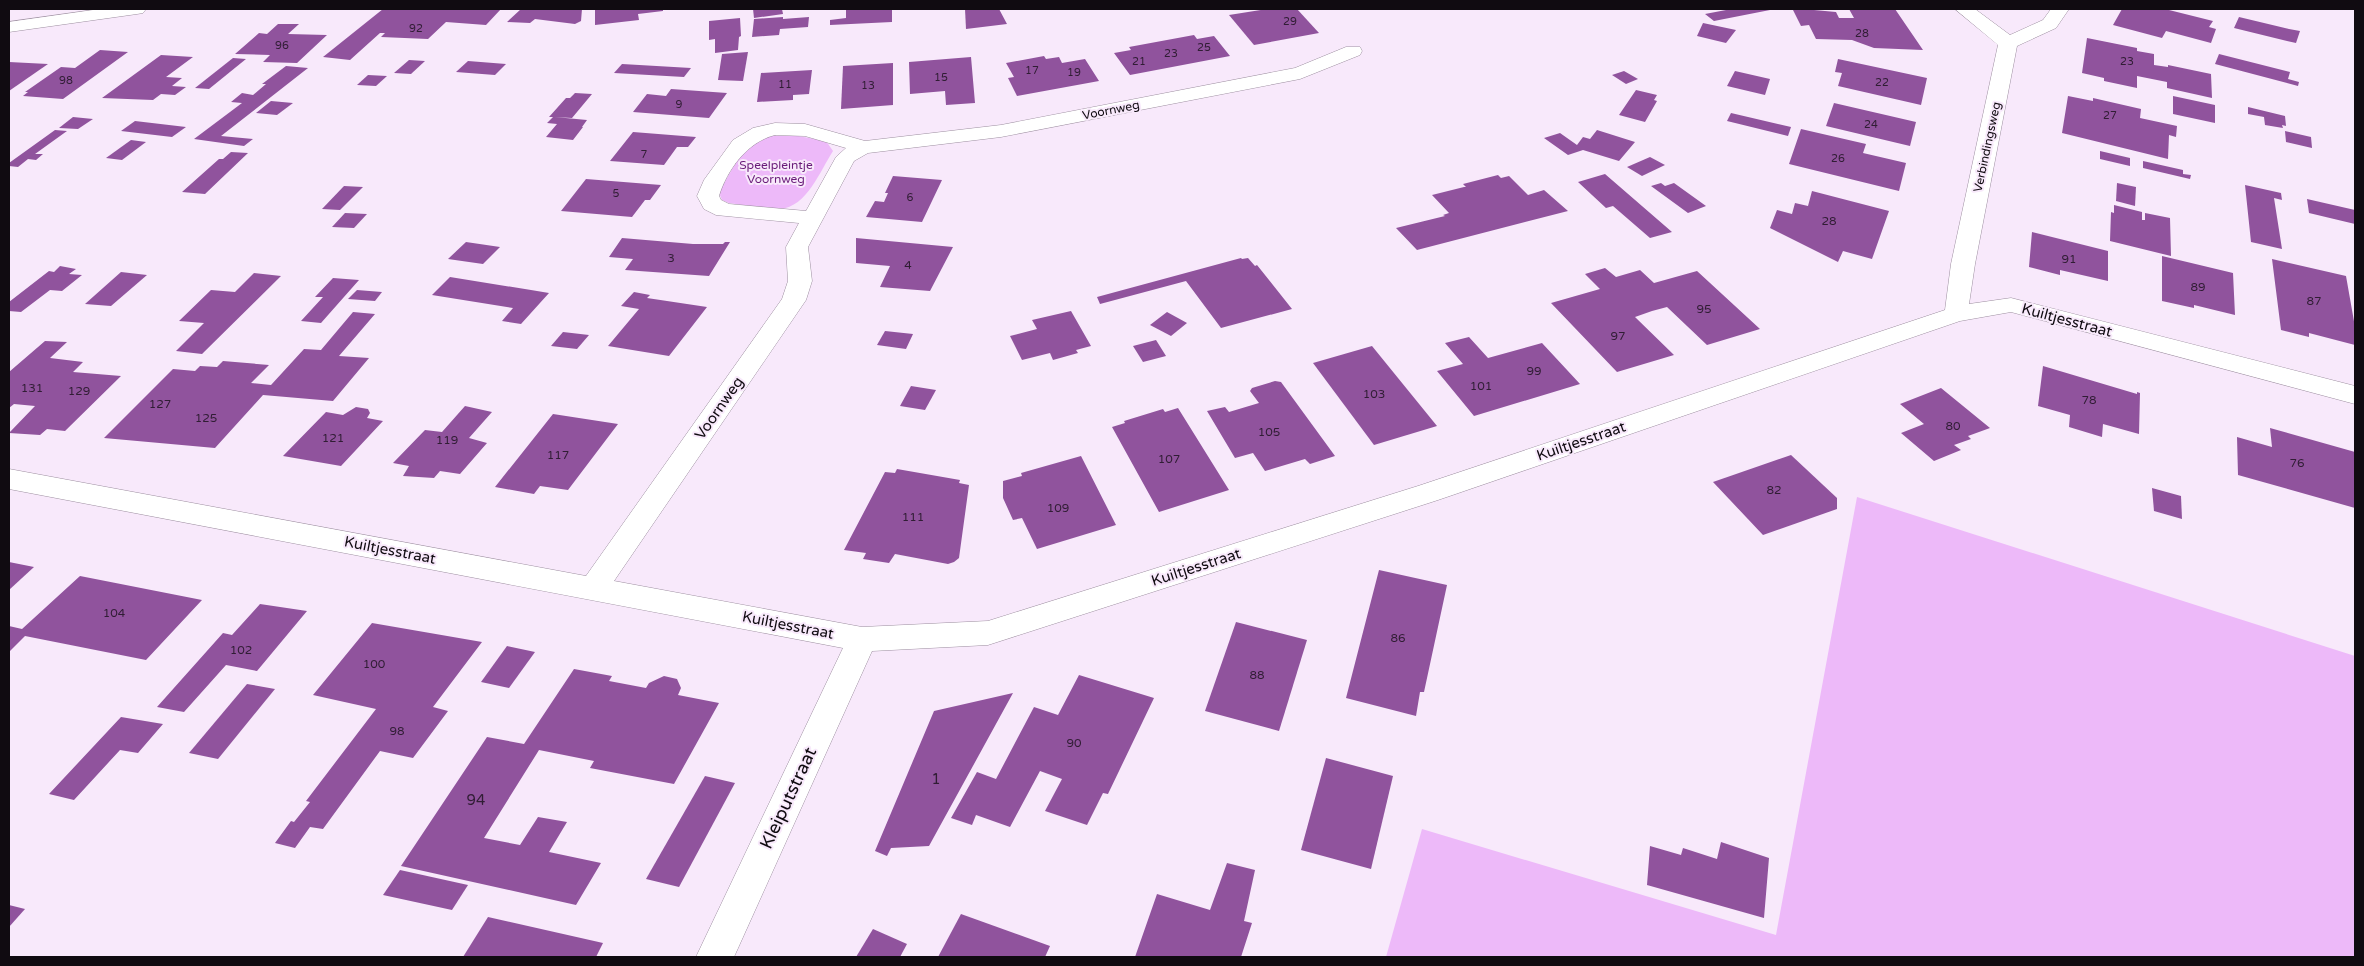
<svg xmlns="http://www.w3.org/2000/svg" width="2364" height="966" font-family="'Varela Round',sans-serif">
<rect width="100%" height="100%" fill="#f8e9fb"/>
<g fill="#edb9f9">
<path d="M770 136H798L826 141 833 151C820 171 807 207 780 209 764 210 745 205 729 203L722 200 719 193C734 166 741 147 770 136Z"/>
<path d="M1857 497 2355 656V957H1386L1422 829 1776 935Z"/>
</g>
<g fill="#90539d">
<path d="M383 9 459 10 501 9 486 25 446 22 428 39 381 37 385 33H380L350 60 323 57Z"/>
<path d="M521 9H582L581 21 575 24 535 19 530 23 507 22Z"/>
<path d="M595 9H663V11L638 14 639 20 595 25Z"/>
<path d="M753 9H782L783 14 754 18Z"/>
<path d="M846 9H892V22L830 25V20L846 18Z"/>
<path d="M965 9H999L1007 24 966 29Z"/>
<path d="M1267 9H1297L1319 33 1254 45 1229 15Z"/>
<path d="M1724 9H1770V10L1714 21 1705 14 1726 10Z"/>
<path d="M1803 9 1836 12 1839 18H1854L1849 9H1895L1923 50 1874 48 1852 40 1816 39 1809 25 1801 26 1793 10Z"/>
<path d="M2122 9H2165L2213 21 2209 27 2216 29 2211 43 2166 31 2162 38 2113 25Z"/>
<path d="M783 17V19L809 17 808 27 780 29 779 35 752 37 754 19Z"/>
<path d="M2239 17 2289 29 2300 31 2296 43 2287 41 2234 28Z"/>
<path d="M740 18 741 36 739 37 738 50 715 53V39L709 40V21Z"/>
<path d="M1703 23 1736 30 1726 43 1697 36Z"/>
<path d="M278 24H299L288 34 327 35 297 63 263 62 270 55 235 54 259 33 267 34Z"/>
<path d="M1194 35 1197 39 1214 36 1230 56 1130 75 1114 53 1131 50 1129 47Z"/>
<path d="M2087 38 2137 48V51L2154 54V65L2168 67V65L2211 74 2212 98 2167 88V82L2137 76V88L2104 81V78L2082 73Z"/>
<path d="M100 50 128 52 63 99 23 96 28 92H25L61 67 75 68Z"/>
<path d="M748 52 743 81 718 80 722 54Z"/>
<path d="M2219 54 2290 72 2288 79 2299 82 2298 86 2215 64Z"/>
<path d="M161 55 193 57 166 77 182 78 172 86 186 87 175 95 161 94 153 100 102 98Z"/>
<path d="M1044 56 1046 59 1059 57 1062 63 1085 59 1099 81 1017 96 1008 78 1014 77 1006 63Z"/>
<path d="M971 57 975 103 946 105 945 91 910 94 909 62Z"/>
<path d="M233 58 246 59 209 89 195 88Z"/>
<path d="M1838 59 1927 78 1921 105 1838 86 1842 73 1835 72Z"/>
<path d="M409 60 425 61 411 74 394 73Z"/>
<path d="M468 61 506 64 495 75 456 72Z"/>
<path d="M9 62 48 64 9 91Z"/>
<path d="M893 63V105L841 109 843 66Z"/>
<path d="M622 64 691 68 684 77 614 73Z"/>
<path d="M286 66 308 68 221 136 253 139 244 146 194 139 242 103 231 102 242 93 253 95 266 84H262Z"/>
<path d="M812 70 809 94 793 95V100L757 102 761 73Z"/>
<path d="M1624 71 1638 79 1626 84 1612 75Z"/>
<path d="M1735 71 1770 79 1765 95 1727 86Z"/>
<path d="M368 75 387 76 376 86 357 85Z"/>
<path d="M671 89 727 93 709 118 633 112 647 94 666 96Z"/>
<path d="M1636 90 1657 95 1654 100 1657 101 1645 122 1619 115Z"/>
<path d="M575 93 592 94 572 118 555 117 587 120 582 127H583L573 140 546 137 557 124 547 123 553 117H549L566 98H570Z"/>
<path d="M2068 96 2093 101V98L2141 109 2140 118 2177 126 2176 137 2169 135 2168 159 2062 133Z"/>
<path d="M2173 96 2215 105V123L2173 114Z"/>
<path d="M271 101 293 103 277 115 256 113Z"/>
<path d="M1834 103 1916 122 1910 146 1826 126Z"/>
<path d="M2248 107 2285 116 2286 126 2282 125 2283 128 2265 125 2264 117 2248 114Z"/>
<path d="M1731 113 1791 127 1788 136 1727 121Z"/>
<path d="M73 117 93 119 78 129 59 128Z"/>
<path d="M135 121 186 127 172 137 121 131Z"/>
<path d="M1801 129 1866 144 1863 153 1906 163 1899 191 1789 164Z"/>
<path d="M55 130 67 131 35 154H43L36 160 28 159 18 167 9 166V163Z"/>
<path d="M1597 130 1635 142 1619 161 1583 150 1568 155 1544 138 1560 133 1577 145 1583 137 1590 139Z"/>
<path d="M2285 131 2311 137 2312 148 2286 142Z"/>
<path d="M633 132 696 137 688 147H677L664 165 610 161Z"/>
<path d="M131 140 146 142 122 160 106 158Z"/>
<path d="M2100 151 2130 158V166L2100 159Z"/>
<path d="M231 152 248 153 205 194 182 192 219 159H223Z"/>
<path d="M1650 157 1665 165 1642 176 1627 167Z"/>
<path d="M2143 161 2183 170V174L2191 175 2190 179 2143 168Z"/>
<path d="M1605 174 1672 232 1650 238 1613 206 1606 208 1578 182Z"/>
<path d="M1498 175 1501 178 1509 176 1528 195 1544 190 1568 211 1417 250 1396 228 1445 216 1443 215 1449 213 1432 195 1464 187H1466L1463 184Z"/>
<path d="M893 176 942 180 922 222 866 217 875 201 884 202 888 193H885Z"/>
<path d="M586 179 661 185 650 200H645L632 217 561 211Z"/>
<path d="M1661 183 1665 186 1674 183 1706 206 1688 213 1651 186Z"/>
<path d="M2117 183 2136 187 2135 206 2116 201Z"/>
<path d="M2245 185 2281 193 2282 200 2274 198 2282 249 2251 242Z"/>
<path d="M344 186 363 187 340 210 322 209Z"/>
<path d="M1812 191 1889 211 1872 259 1843 251 1838 262 1770 228 1777 210 1792 214 1795 203 1808 206Z"/>
<path d="M2307 199 2355 210V224L2309 213Z"/>
<path d="M2114 205 2142 212V220H2145V213L2170 218 2171 256 2110 241 2111 212 2114 213Z"/>
<path d="M345 213 367 214 354 228 332 227Z"/>
<path d="M2032 232 2108 251V281L2060 270V275L2029 267Z"/>
<path d="M622 238 693 244H723L725 242H730L709 276 625 270 633 259 609 257Z"/>
<path d="M856 238 953 247 930 291 880 287 890 266 856 263Z"/>
<path d="M466 242 500 247 483 264 448 259Z"/>
<path d="M2162 256 2233 273 2235 315 2194 305V308L2162 301Z"/>
<path d="M1241 258 1242 259 1248 258 1255 266 1257 265 1292 309 1221 328 1186 281 1100 304 1097 297Z"/>
<path d="M2272 259 2346 276 2355 327V345L2309 333V337L2281 330Z"/>
<path d="M60 266 76 269 69 274 82 275 62 291 50 290 21 312 9 311V302L49 271 54 272Z"/>
<path d="M1605 268 1616 277 1640 270 1654 283 1697 271 1760 329 1707 345 1667 307 1652 311 1635 317 1674 355 1617 372 1551 303 1600 289 1585 274Z"/>
<path d="M121 272 147 275 111 306 85 304Z"/>
<path d="M254 273 281 276 202 354 176 351 204 323 179 321 211 290 235 292Z"/>
<path d="M450 277 531 290 549 293 521 324 502 321 513 308 432 295Z"/>
<path d="M333 278 359 280 321 323 301 321 323 297H315Z"/>
<path d="M357 290 382 292 375 301 348 299Z"/>
<path d="M634 292 650 295 647 298 707 307 669 356 608 346 639 309 621 306Z"/>
<path d="M1071 311 1091 346 1076 350 1078 353 1053 360 1050 353 1022 360 1010 336 1037 329 1032 320Z"/>
<path d="M353 312 375 314 339 356 369 358 333 401 263 395 215 448 104 438 173 369 195 371 200 366 217 367 223 361 269 365 251 383 271 385 304 349 321 350Z"/>
<path d="M1167 312 1187 323 1171 336 1150 325Z"/>
<path d="M885 331 913 334 906 349 877 345Z"/>
<path d="M563 332 589 335 577 349 551 346Z"/>
<path d="M1469 337 1488 358 1542 343 1580 384 1474 416 1437 371 1463 364 1445 343Z"/>
<path d="M1156 340 1166 356 1143 362 1133 346Z"/>
<path d="M45 341 67 342 50 358 83 362 73 372 121 376 65 431 47 429 40 435 9 433 35 406 14 404 9 408V372Z"/>
<path d="M1372 346 1437 426 1374 445 1313 363Z"/>
<path d="M2043 366 2137 394V392L2140 393 2139 434 2103 424 2102 437 2069 427 2070 415 2038 406Z"/>
<path d="M1275 381 1281 382 1335 456 1310 464 1305 459 1265 471 1253 453 1235 458 1207 411 1225 407 1229 412 1259 403 1250 391 1252 388Z"/>
<path d="M911 386 936 390 925 410 900 406Z"/>
<path d="M1941 388 1990 428 1968 436 1971 439 1954 445 1961 450 1934 461 1901 433 1924 424 1900 404Z"/>
<path d="M465 406 492 412 469 438 487 443 460 474 440 471 434 478 403 476 409 466 393 463 425 430 442 432Z"/>
<path d="M356 407 368 409 370 413 367 418 383 421 341 466 283 456 326 412 343 415Z"/>
<path d="M1178 408 1229 490 1159 512 1112 427 1125 423 1124 421 1163 409 1165 412Z"/>
<path d="M553 414 618 424 568 490 540 486 534 494 495 487Z"/>
<path d="M2270 428 2355 452V508L2238 475 2237 437 2272 447Z"/>
<path d="M1791 455 1837 498V509L1763 535 1713 482Z"/>
<path d="M1081 456 1116 525 1037 549 1022 518 1013 520 1003 498V481L1022 476 1021 473Z"/>
<path d="M897 469 960 480 959 483 969 485 959 558 954 562 948 564 895 554 889 563 863 559 866 553 844 550 885 472 895 473Z"/>
<path d="M2152 488 2181 496 2182 519 2154 511Z"/>
<path d="M9 562 34 567 9 590Z"/>
<path d="M1379 570 1447 585 1424 692H1420L1416 716 1346 698Z"/>
<path d="M80 576 202 600 146 660 25 636 9 652V626L22 629Z"/>
<path d="M260 604 307 611 257 671 226 665 184 712 157 707 223 633 232 635Z"/>
<path d="M1236 622 1307 640 1279 731 1205 711Z"/>
<path d="M372 623 482 642 433 707 448 711 413 758 380 751 323 829 310 827 295 848 275 843 291 821 294 822 310 802 306 801 376 709 313 695Z"/>
<path d="M507 646 535 652 509 688 481 682Z"/>
<path d="M574 669 612 676 609 681 646 688 649 683 664 676 677 679 681 688 678 695 719 703 674 784 590 768 594 761 539 750 484 838 520 845 538 817 567 822 549 852 601 863 576 905 401 866 487 737 524 744Z"/>
<path d="M1079 675 1154 698 1108 794 1103 793 1087 825 1045 811 1062 779 1040 771 1010 827 976 815 972 825 951 818 977 772 996 779 1034 707 1058 715Z"/>
<path d="M247 684 275 689 218 759 189 753Z"/>
<path d="M1013 693 929 846 891 848 887 856 875 851 934 711Z"/>
<path d="M121 717 163 724 138 753 120 750 74 800 49 794Z"/>
<path d="M1326 758 1393 776 1371 869 1301 850Z"/>
<path d="M705 776 735 783 679 887 646 879Z"/>
<path d="M1721 842 1769 858 1764 918 1647 885 1650 846 1681 855 1683 848 1717 859Z"/>
<path d="M1227 863 1255 870 1244 921 1252 923 1241 957H1135L1157 894 1210 910Z"/>
<path d="M400 870 468 885 452 910 383 895Z"/>
<path d="M9 905 25 909 9 927Z"/>
<path d="M961 914 1050 946 1045 957H938Z"/>
<path d="M488 917 603 943 596 957H463Z"/>
<path d="M873 929 907 944 900 957H856Z"/>
</g>
<g fill="none" stroke-linecap="round" stroke-linejoin="round">
<defs>
<g id="minor">
<path d="M100 9H146L143 13 137 14 9 32V22Z"/>
<path d="M1955 9H1975L2010 35 2043 20 2051 9H2069L2056 28 2017 46 1975 264 1969 304 2011 298 2355 386V404L2011 312 1960 321 1438 500 988 645 872 651 734 957H696L843 648 9 489V469L586 576 782 299 788 281 786 247 799 223 716 215 704 209 697 196 704 180 733 140 753 128 775 123 805 124 865 141 1001 125 1295 68 1346 47H1360L1362 51 1360 55 1300 79 1001 137 868 153 854 161 808 247 812 281 806 300 614 581 862 627 988 621 1418 486 1945 310 1951 264 1998 45ZM775 135 805 136 846 148 836 157 806 211 729 204 721 200 719 196C727 170 747 142 775 135Z"/>
</g>
</defs>
<use href="#minor" stroke="#9d8fa0" stroke-width="1"/>
<use href="#minor" fill="#fff" fill-rule="evenodd"/>
</g>
<g text-anchor="middle" stroke-width="4" stroke-linejoin="round" paint-order="stroke">
<g font-size="11" fill="#301d34">
<text x="1290" y="25">29</text>
<text x="416" y="32">92</text>
<text x="1862" y="37">28</text>
<text x="282" y="49">96</text>
<text x="1204" y="51">25</text>
<text x="1171" y="57">23</text>
<text x="1139" y="65">21</text>
<text x="2127" y="65">23</text>
<text x="1032" y="74">17</text>
<text x="1074" y="76">19</text>
<text x="941" y="81">15</text>
<text x="66" y="84">98</text>
<text x="1882" y="86">22</text>
<text x="785" y="88">11</text>
<text x="868" y="89">13</text>
<text x="679" y="108">9</text>
<text x="2110" y="119">27</text>
<text x="1871" y="128">24</text>
<text x="644" y="158">7</text>
<text x="1838" y="162">26</text>
<text x="616" y="197">5</text>
<text x="910" y="201">6</text>
</g>
<g font-size="12" fill="#100b11" stroke="#f8e9fb">
<text transform="translate(1111 110) rotate(-11)" y="4">Voornweg</text>
<text transform="translate(1987 147) rotate(-78)" y="4">Verbindingsweg</text>
</g>
<g font-size="12" fill="#691b79" stroke="#f8e9fb">
<text x="776" y="169">Speelpleintje<tspan x="776" dy="14">Voornweg</tspan></text>
</g>
<g font-size="12" fill="#301d34">
<text x="1829" y="225">28</text>
<text x="671" y="262">3</text>
<text x="2069" y="263">91</text>
<text x="908" y="269">4</text>
<text x="2198" y="291">89</text>
<text x="2314" y="305">87</text>
<text x="1704" y="313">95</text>
<text x="1618" y="340">97</text>
<text x="1534" y="375">99</text>
<text x="1481" y="390">101</text>
<text x="32" y="392">131</text>
<text x="79" y="395">129</text>
<text x="1374" y="398">103</text>
<text x="2089" y="404">78</text>
<text x="160" y="408">127</text>
<text x="206" y="422">125</text>
<text x="1953" y="430">80</text>
<text x="1269" y="436">105</text>
<text x="333" y="442">121</text>
<text x="447" y="444">119</text>
<text x="558" y="459">117</text>
<text x="1169" y="463">107</text>
<text x="2297" y="467">76</text>
<text x="1774" y="494">82</text>
<text x="1058" y="512">109</text>
<text x="913" y="521">111</text>
<text x="114" y="617">104</text>
<text x="1398" y="642">86</text>
<text x="241" y="654">102</text>
<text x="374" y="668">100</text>
<text x="1257" y="679">88</text>
<text x="397" y="735">98</text>
<text x="1074" y="747">90</text>
</g>
<g font-size="15" fill="#100b11" stroke="#f8e9fb">
<text transform="translate(2067 320) rotate(15)" y="5">Kuiltjesstraat</text>
<text transform="translate(719 408) rotate(-55)" y="5">Voornweg</text>
<text transform="translate(1581 441) rotate(-19)" y="5">Kuiltjesstraat</text>
<text transform="translate(390 550) rotate(11)" y="5">Kuiltjesstraat</text>
<text transform="translate(1196 567) rotate(-18)" y="5">Kuiltjesstraat</text>
<text transform="translate(788 625) rotate(11)" y="5">Kuiltjesstraat</text>
</g>
<g font-size="15" fill="#301d34">
<text x="936" y="784">1</text>
<text x="476" y="805">94</text>
</g>
<g font-size="18" fill="#100b11" stroke="#f8e9fb">
<text transform="translate(788 798) rotate(-65)" y="6">Kleiputstraat</text>
</g>
</g>
<rect width="2364" height="966" fill="none" stroke="#100b11" stroke-width="20"/>
</svg>
